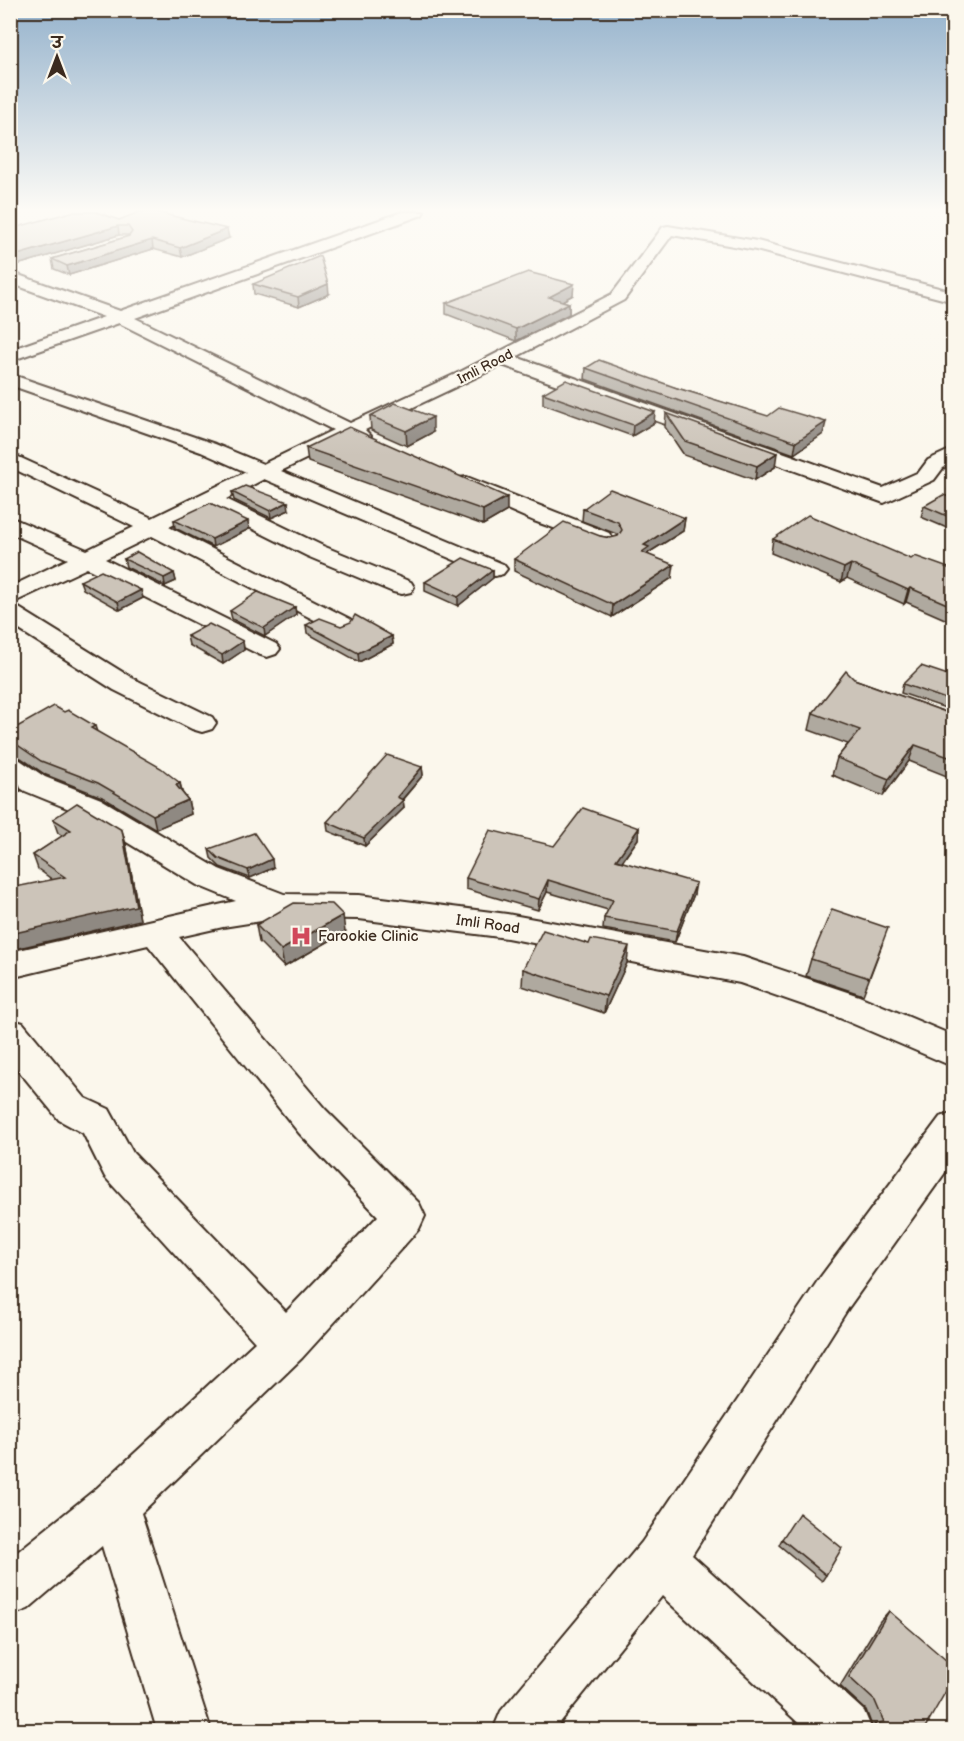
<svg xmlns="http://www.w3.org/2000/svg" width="964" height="1741" font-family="'Balsamiq Sans','Playpen Sans Deva',sans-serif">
<rect width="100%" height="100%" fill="#fbf7ec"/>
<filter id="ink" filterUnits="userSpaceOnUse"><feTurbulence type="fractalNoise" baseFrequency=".0167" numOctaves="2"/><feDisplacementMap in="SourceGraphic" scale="12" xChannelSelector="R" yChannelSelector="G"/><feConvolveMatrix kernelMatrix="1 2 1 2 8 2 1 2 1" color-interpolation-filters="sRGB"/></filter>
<g filter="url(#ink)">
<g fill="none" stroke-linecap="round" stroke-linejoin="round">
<defs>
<g id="street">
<path d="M402 212H424L422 215 135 318 350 423 462 371 612 294 663 227 668 226 757 241 954 292V302L756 250 672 235 624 300 516 357 883 488 919 472 928 460 954 448V463L943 468 934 480 884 503 502 365 365 430 371 436 368 440 361 442 349 438 281 471 503 564 507 569 503 574 495 576 487 574 264 479 226 499 323 546 411 582 414 587 411 592 402 594 393 592 307 556 209 507 169 527 350 619 354 624 350 629 341 632 332 629 152 536 105 559 276 644 280 649 276 654 267 657 258 654 87 568 10 604V587L68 559 10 533V517L87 550 134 527 10 467V453L152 518 246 472 201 452 10 385V374L215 444 263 464 333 430 119 323 10 361V350L104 317 10 283V272L120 311Z"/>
<path d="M467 477 609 533 612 538 609 543 601 545 534 521 459 488 456 483 459 478Z"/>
<path d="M10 606 19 608 132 678 212 717 216 723 212 729 202 732 192 729 114 690 10 624Z"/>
<path d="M10 758 20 760 45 777 101 799 219 869 284 894 359 895 507 914 743 957 859 996 954 1036V1067L835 1016 740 983 507 938 359 919 281 918 223 927 179 937 325 1109 419 1203 425 1216 419 1229 302 1358 141 1513 211 1730H157L102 1546 28 1609 10 1616V1558L97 1488 255 1342 105 1177 83 1133 59 1120 10 1060V1019L23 1023 85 1098 109 1109 133 1153 286 1312 378 1216 299 1133 148 945 10 978V952L236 901 197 885 79 813 25 791 10 781Z"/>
<path d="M954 1113V1160L849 1307 692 1555 864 1711 872 1730H806L662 1596 554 1730H493L501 1711 642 1542 819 1279 940 1117Z"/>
</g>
</defs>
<use href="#street" stroke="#3b2a1e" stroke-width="4"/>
<use href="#street" fill="#fbf7ec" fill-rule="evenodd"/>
</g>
<g fill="#afa99f" stroke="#3b2a1e" stroke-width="1.5">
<path d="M119 220 229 238 182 257 153 249 69 275 54 269 52 259 129 236 130 235H119L10 267Z"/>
<path d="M253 284 329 294 299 307 254 294Z"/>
<path d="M573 295 562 301 569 303V314L516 341 446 314V303Z"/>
<path d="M586 368 677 388 823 434 794 454 585 379Z"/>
<path d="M543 393 654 423 632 436 543 404Z"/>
<path d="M666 413 775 467 755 480 684 455 665 427Z"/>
<path d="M370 416 433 432 407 446 371 430Z"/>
<path d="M306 448 507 511 483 525 308 462Z"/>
<path d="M954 478V493L948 490 951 479Z"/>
<path d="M232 492 289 510 271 518 234 500Z"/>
<path d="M954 498V531L921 517 924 506Z"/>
<path d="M583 509 685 518 683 531 648 553V554L672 578 612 617 514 571V559L600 536 610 538 618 536 617 534 582 521Z"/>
<path d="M174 520 249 529 213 547 175 528Z"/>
<path d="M773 539 911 559 954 570V623L906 602 904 604 847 578 841 582 771 553Z"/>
<path d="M124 559 174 573 176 581 165 586 126 567Z"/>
<path d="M493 570V578L458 606 425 591V582Z"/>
<path d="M80 581 143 598 120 610 83 589Z"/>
<path d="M295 607 296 615 265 636 232 619 230 611Z"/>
<path d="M306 625 341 626 392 636 393 644 359 662 307 633Z"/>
<path d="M187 636 243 641 244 650 223 664 189 645Z"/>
<path d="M954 677V711L901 693 903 684Z"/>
<path d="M854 679 954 715V779L909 761 883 796 832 775 837 758 848 744 809 730 813 713Z"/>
<path d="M95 726 97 732 180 783 182 792 188 800 191 814 156 829 102 797 46 775 21 758 10 757V731Z"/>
<path d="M422 767 423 775 403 799 404 808 365 846 328 831 327 822Z"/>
<path d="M53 819 126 844 140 920 53 880 38 869 33 855 63 836 58 833Z"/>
<path d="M639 828 638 839 622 862 694 894 675 942 603 929 604 918 608 910 547 892 538 910 466 889V878L554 846Z"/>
<path d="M209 849 273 868 250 878 220 867 211 858Z"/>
<path d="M256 925 345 932 284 967 259 942Z"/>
<path d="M882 945 863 995 806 976 811 959Z"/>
<path d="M627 963 604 1013 522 986 523 969Z"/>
<path d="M782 1539 826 1575 822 1581 779 1545Z"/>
<path d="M889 1611 923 1731H867L872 1726 866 1710 840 1686 880 1621Z"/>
</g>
<g fill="#8f8982" stroke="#3b2a1e" stroke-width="1.5">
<path d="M118 226 119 235 10 267V257Z"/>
<path d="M227 229 229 238 182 257 180 248Z"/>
<path d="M152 240 153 249 69 275 67 266Z"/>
<path d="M328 284 329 294 299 307 298 297Z"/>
<path d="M574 284 573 295 549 308V297Z"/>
<path d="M569 303V314L516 341V329Z"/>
<path d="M655 412 654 423 632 436 633 425Z"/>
<path d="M433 417V432L407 446 406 431Z"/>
<path d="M826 422 823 434 794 454 796 442Z"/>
<path d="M777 453 775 467 755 480 757 466Z"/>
<path d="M507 497V511L483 525V510Z"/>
<path d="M288 502 289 510 271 518 270 511Z"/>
<path d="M685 518 683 531 648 553V559L642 552 644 545Z"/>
<path d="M248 521 249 529 213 547 212 539Z"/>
<path d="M851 564 847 578 841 582 844 568Z"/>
<path d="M674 565 672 578 612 617 613 605Z"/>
<path d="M493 570V578L458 606V597Z"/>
<path d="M174 573 176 581 165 586 164 578Z"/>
<path d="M910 588 906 602 904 604 908 590Z"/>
<path d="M141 590 143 598 120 610 118 602Z"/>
<path d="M295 607 296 615 265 636 264 628Z"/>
<path d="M392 636 393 644 359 662 358 653Z"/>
<path d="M243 641 244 650 223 664 222 655Z"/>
<path d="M915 745 909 761 883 796 889 779Z"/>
<path d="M422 767 423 775 399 803 403 800 404 808 365 846 364 838Z"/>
<path d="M16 777 21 791 10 797V780Z"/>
<path d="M180 783 183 797 176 785Z"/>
<path d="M188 800 191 814 156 829 153 815Z"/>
<path d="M639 828 638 839 615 871 616 860Z"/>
<path d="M122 830 126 844 140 920 10 950V934Z"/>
<path d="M272 859 273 868 250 878 248 870Z"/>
<path d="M548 880 547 892 538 910 539 899Z"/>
<path d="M696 883 694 894 675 942 677 931Z"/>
<path d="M343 915 345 932 284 967 281 950Z"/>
<path d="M629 946 627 963 604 1013 606 996Z"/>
</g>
<g fill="#ccc4b9" stroke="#3b2a1e" stroke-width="1.5">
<path d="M71 212H96L119 220 139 212H156L227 229 180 248 152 240 67 266 52 259 129 236 132 232 128 226H118L10 257V229Z"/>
<path d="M320 256 328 284 298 297 253 284Z"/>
<path d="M528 272 574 284 549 297 569 303 516 329 446 303Z"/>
<path d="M599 360 677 388 768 416 779 408 826 422 796 442 586 368Z"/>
<path d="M566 380 655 412 633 425 543 393Z"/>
<path d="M395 403 433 417 406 431 370 416Z"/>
<path d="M666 413 777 453 757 466 685 441Z"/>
<path d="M349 427 507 497 483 510 306 448Z"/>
<path d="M245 486 288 502 270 511 232 492Z"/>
<path d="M610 489 685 518 644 545 649 547 642 552 674 565 613 605 514 559 564 522 600 536 610 538 618 536 622 530 618 522 583 509Z"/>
<path d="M943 495 954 498V519L924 506Z"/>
<path d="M210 503 248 521 212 539 174 520Z"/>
<path d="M808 515 911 559 915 556 954 570V607L910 588 908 590 851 564 844 568 773 539Z"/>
<path d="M137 552 174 573 164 578 124 559Z"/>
<path d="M463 558 493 570 458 597 425 582Z"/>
<path d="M101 571 141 590 118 602 80 581Z"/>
<path d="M258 592 295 607 264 628 230 611Z"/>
<path d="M355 615 392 636 358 653 306 625 320 618 341 626 351 622Z"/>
<path d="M209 624 243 641 222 655 187 636Z"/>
<path d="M921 666 954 677V702L903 684Z"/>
<path d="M846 671 854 679 954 715V759L915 745 889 779 837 758 860 730 813 713Z"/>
<path d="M54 706 64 712 68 710 95 726 91 728 161 768 180 783 176 785 188 800 153 815 98 783 41 761 16 744 10 743V731Z"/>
<path d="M387 755 422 767 397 797 403 800 364 838 327 822Z"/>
<path d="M10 773 16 777 10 780Z"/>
<path d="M77 803 122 830 136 906 10 934V888L65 877 33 855 71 830 53 819Z"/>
<path d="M583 808 639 828 616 860 696 883 677 931 604 918 613 900 548 880 539 899 466 878 490 830 554 846Z"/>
<path d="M254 833 272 859 248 870 218 858 209 849Z"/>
<path d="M294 903 332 904 343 915 281 950 256 925Z"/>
<path d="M832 909 888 928 869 978 811 959Z"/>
<path d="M543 930 589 944 591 939 629 946 606 996 523 969Z"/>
<path d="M799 1513 842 1548 826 1575 782 1539Z"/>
<path d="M889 1611 954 1667V1677L923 1731H881L874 1724 884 1722 875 1701 849 1677Z"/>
</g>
</g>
<linearGradient id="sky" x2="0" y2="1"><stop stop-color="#94b2cc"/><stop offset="0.46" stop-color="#fdfbf6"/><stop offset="1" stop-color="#fdfbf6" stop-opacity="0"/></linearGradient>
<rect width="964" height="456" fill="url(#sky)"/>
<defs>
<symbol id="hospital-bare" viewBox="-9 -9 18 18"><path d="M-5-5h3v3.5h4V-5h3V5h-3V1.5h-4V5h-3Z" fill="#d1495b" stroke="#fbf7ec" stroke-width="2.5" paint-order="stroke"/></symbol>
</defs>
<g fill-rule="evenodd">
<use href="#hospital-bare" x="286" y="921" width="30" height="30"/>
</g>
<g text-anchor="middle" stroke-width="4.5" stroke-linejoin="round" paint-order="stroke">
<g font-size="14" fill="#3b2a1e" stroke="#fbf7ec">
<text transform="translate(485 366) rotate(-27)" y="5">Imli Road</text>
</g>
<g font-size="15" fill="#3b2a1e" stroke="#fbf7ec">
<text transform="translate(488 924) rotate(8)" y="5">Imli Road</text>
</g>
<g font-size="15" fill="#3b2a1e" stroke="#fbf7ec" text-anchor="start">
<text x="318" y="941">Farookie Clinic</text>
</g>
</g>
<rect width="964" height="1741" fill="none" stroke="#fbf7ec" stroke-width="36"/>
<rect x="18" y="18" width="928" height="1705" fill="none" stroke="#3b2a1e" stroke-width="2" filter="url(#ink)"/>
<g transform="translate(57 57)" stroke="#fbf7ec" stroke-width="4.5" paint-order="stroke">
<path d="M0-4.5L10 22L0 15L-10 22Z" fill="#3b2a1e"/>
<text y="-9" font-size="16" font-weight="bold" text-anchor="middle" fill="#3b2a1e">उ</text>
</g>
</svg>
